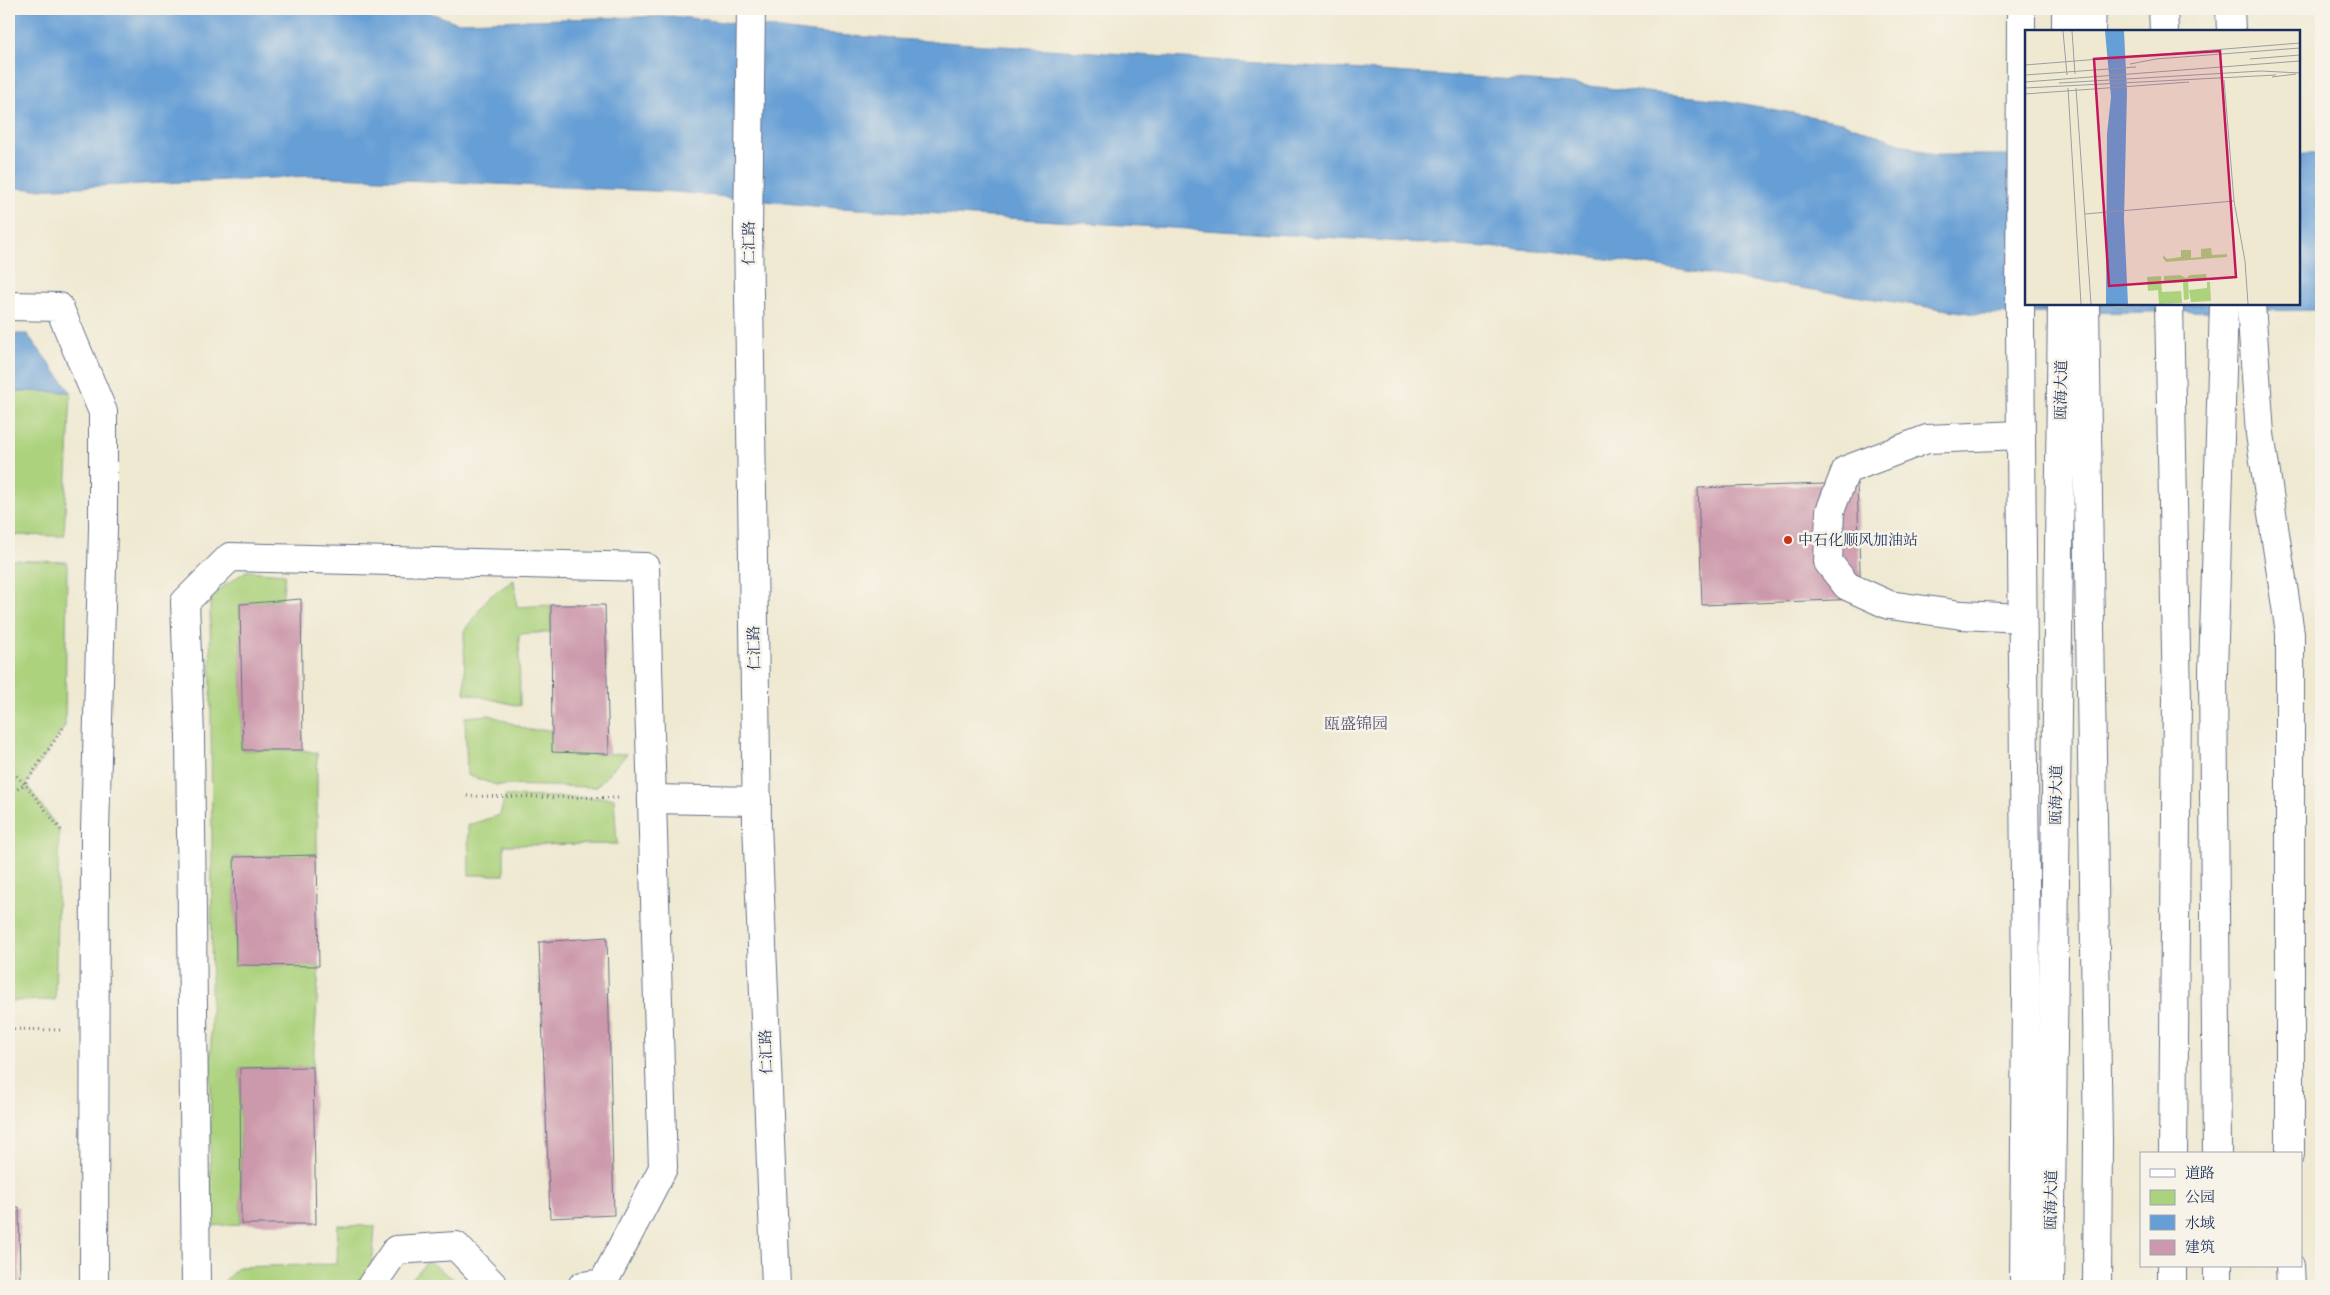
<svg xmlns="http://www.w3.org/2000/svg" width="2330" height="1295" font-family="'IM FELL English','Noto Serif SC',serif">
<rect width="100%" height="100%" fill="#f7f3e8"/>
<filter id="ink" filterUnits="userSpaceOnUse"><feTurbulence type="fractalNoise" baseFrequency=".02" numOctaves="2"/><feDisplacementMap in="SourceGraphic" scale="10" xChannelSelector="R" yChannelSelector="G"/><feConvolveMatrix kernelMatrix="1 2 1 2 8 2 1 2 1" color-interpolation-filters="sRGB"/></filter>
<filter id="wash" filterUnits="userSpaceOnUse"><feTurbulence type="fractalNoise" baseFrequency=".0096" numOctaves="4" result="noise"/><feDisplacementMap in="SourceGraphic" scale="20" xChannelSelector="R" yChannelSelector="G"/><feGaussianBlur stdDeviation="1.12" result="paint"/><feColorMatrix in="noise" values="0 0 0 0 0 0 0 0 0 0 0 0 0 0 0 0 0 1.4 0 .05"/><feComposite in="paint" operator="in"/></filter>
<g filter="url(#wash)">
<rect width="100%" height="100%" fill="#efe9d2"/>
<g fill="#acd27d" stroke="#64806e">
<path d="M9 391 71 392 64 536 9 535Z"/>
<path d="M9 560 67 562 65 726 26 784 59 830 55 1000 9 1001Z"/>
<path d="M246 571 285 574 282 600 240 605 243 750H303L317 753V855L234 857 236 964 319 966 313 1067 240 1068 241 1224 210 1226 212 841 210 596Z"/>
<path d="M514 580 517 607 551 605V632L519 634 520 706 465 693 464 631 489 597Z"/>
<path d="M490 715 529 730H552L553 752 627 754 596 787 496 785 467 775 465 717Z"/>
<path d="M505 796 614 798 617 844 504 845V875H469L468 825 500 815Z"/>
<path d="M338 1225 375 1226 372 1268 356 1286H225L222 1283 239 1267 337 1264Z"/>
<path d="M428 1261 463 1286H405Z"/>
</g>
<g fill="#669fd5" stroke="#40679a">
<path d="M9 9H420L456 22 673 16 822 34 1560 83 1723 100 1841 122 1933 155H2026V304H2299V154H2321V310L1975 314 1553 251 824 207 676 192 312 176 35 189 9 188Z"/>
<path d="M9 334H27L71 392 9 391Z"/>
</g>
<g id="blocks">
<g fill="#cc99ac">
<path d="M1857 483 1861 599 1702 605 1698 488Z"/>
<path d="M301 599 303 750H243L240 604Z"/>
<path d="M551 605H605L609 754 552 752Z"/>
<path d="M317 855 319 966 236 965 234 857Z"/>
<path d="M607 937 614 1215 550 1218 539 942Z"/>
<path d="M313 1067 316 1224H241L240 1068Z"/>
<path d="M9 1207H19L20 1286H9Z"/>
</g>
</g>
</g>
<g filter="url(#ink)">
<use href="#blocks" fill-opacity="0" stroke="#657087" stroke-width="1"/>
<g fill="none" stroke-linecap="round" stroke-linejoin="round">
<defs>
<g id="minor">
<path d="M751 9 748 229 757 823 776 1286"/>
<path d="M2021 9 2020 331 2026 990 2024 1286"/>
<path d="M9 306 59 307 103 412V529L95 832 94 1286"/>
<path d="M2020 435 1927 439 1846 470 1830 511 1828 562 1847 586 1889 605 1962 615 2022 618"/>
<path d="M652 799 757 801"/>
<path d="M196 1286 190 736 185 602 230 557 645 567 663 1168 603 1283 582 1286"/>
<path d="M371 1286 396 1250 456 1246 494 1286"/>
</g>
<g id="major">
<path d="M2066 31V9"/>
<path d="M2050 1286 2062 304"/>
</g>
<g id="highway">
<path d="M2163 9 2164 31"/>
<path d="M2230 9 2231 31"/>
<path d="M2091 31 2092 9"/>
<path d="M2085 304 2098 1141 2097 1286"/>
<path d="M2169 304 2177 700 2173 1154"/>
<path d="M2251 304 2260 434 2290 633V1154"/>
<path d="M2217 1154 2213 672 2224 304"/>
<path d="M2218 1266V1286"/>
<path d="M2290 1266 2291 1286"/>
<path d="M2172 1286V1266"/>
</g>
</defs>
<use href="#minor" stroke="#657087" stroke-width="30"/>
<use href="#major" stroke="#657087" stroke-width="30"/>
<use href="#highway" stroke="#657087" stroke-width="30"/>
<g stroke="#657087" stroke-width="3" stroke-dasharray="1 4" stroke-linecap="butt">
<path d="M9 769 25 784 9 795"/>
<path d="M467 796 619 798"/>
<path d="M61 830 25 784 63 728"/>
<path d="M9 1029 61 1030"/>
</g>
<use href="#minor" stroke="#fff" stroke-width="28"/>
<use href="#major" stroke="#fff" stroke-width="28"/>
<use href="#highway" stroke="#fff" stroke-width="28"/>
</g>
</g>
<circle fill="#c8321e" stroke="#f7f3e8" stroke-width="2" cx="1788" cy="540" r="5"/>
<g text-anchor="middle" stroke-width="5" stroke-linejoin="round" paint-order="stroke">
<g font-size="15" fill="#1b2f5e" stroke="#f7f3e8">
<text transform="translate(749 243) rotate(-90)" y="5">仁汇路</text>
<text transform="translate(2061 390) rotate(-89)" y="5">瓯海大道</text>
<text transform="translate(754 648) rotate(-91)" y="5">仁汇路</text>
<text transform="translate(2056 795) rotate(-89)" y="5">瓯海大道</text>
<text transform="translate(766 1052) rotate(-92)" y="5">仁汇路</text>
<text transform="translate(2051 1200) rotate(-89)" y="5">瓯海大道</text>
</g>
<g font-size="15" fill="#1b2f5e" stroke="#f7f3e8" text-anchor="start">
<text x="1798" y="545">中石化顺风加油站</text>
</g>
<g font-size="16" fill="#595479" stroke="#f7f3e8">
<text x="1356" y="729">瓯盛锦园</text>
</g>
</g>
<g transform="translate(2025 30)">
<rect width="275" height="275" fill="#efe9d2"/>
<path d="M186 218 187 225 202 224V227L141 232 138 228V225L142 229 156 227V220H166V228L176 227V219ZM181 244 182 250 163 251 164 269 159 270 158 252 139 253V246L155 245 161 248 165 245ZM136 246 137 262 156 261 157 273 134 274 133 260 123 261 122 247ZM182 252H185L186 271 166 272 164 260 182 258Z" fill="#acd27d"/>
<path d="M80 1H99L102 62 99 189 103 274H81L82 104 86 67Z" fill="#669fd5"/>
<path fill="none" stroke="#9a9fa4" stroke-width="1" d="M38 1 42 45M47 1 50 44M225 29 275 25M105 34 131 29 275 18M0 35 275 13M0 45 111 37M247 47 271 44M199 50 209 171 220 231 223 274M0 52 275 31M34 53 236 41 275 43M0 58 251 45M43 58 56 274M51 58 66 274M0 64 164 52M60 184 209 171"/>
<path fill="#c2185b" fill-opacity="0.15" stroke="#c2185b" stroke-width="2.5" d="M195 21 211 247 84 256 69 29Z"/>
<rect width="275" height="275" fill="none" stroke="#1b2f5e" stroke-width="2.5"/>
</g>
<rect width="2330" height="1295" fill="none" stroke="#f7f3e8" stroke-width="30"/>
<rect x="2140" y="1152" width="162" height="115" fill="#f7f3e8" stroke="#9fa5b1"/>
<rect x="2150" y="1169" width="25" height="8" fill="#ffffff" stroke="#9fa5b1"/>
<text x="2185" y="1178" font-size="15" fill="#1b2f5e">道路</text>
<rect x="2150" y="1190" width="25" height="15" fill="#acd27d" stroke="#9fa5b1"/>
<text x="2185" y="1202" font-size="15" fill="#1b2f5e">公园</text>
<rect x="2150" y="1215" width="25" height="15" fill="#669fd5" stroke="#9fa5b1"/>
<text x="2185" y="1228" font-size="15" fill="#1b2f5e">水域</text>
<rect x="2150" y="1240" width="25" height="15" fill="#cc99ac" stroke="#9fa5b1"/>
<text x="2185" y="1252" font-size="15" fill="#1b2f5e">建筑</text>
</svg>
